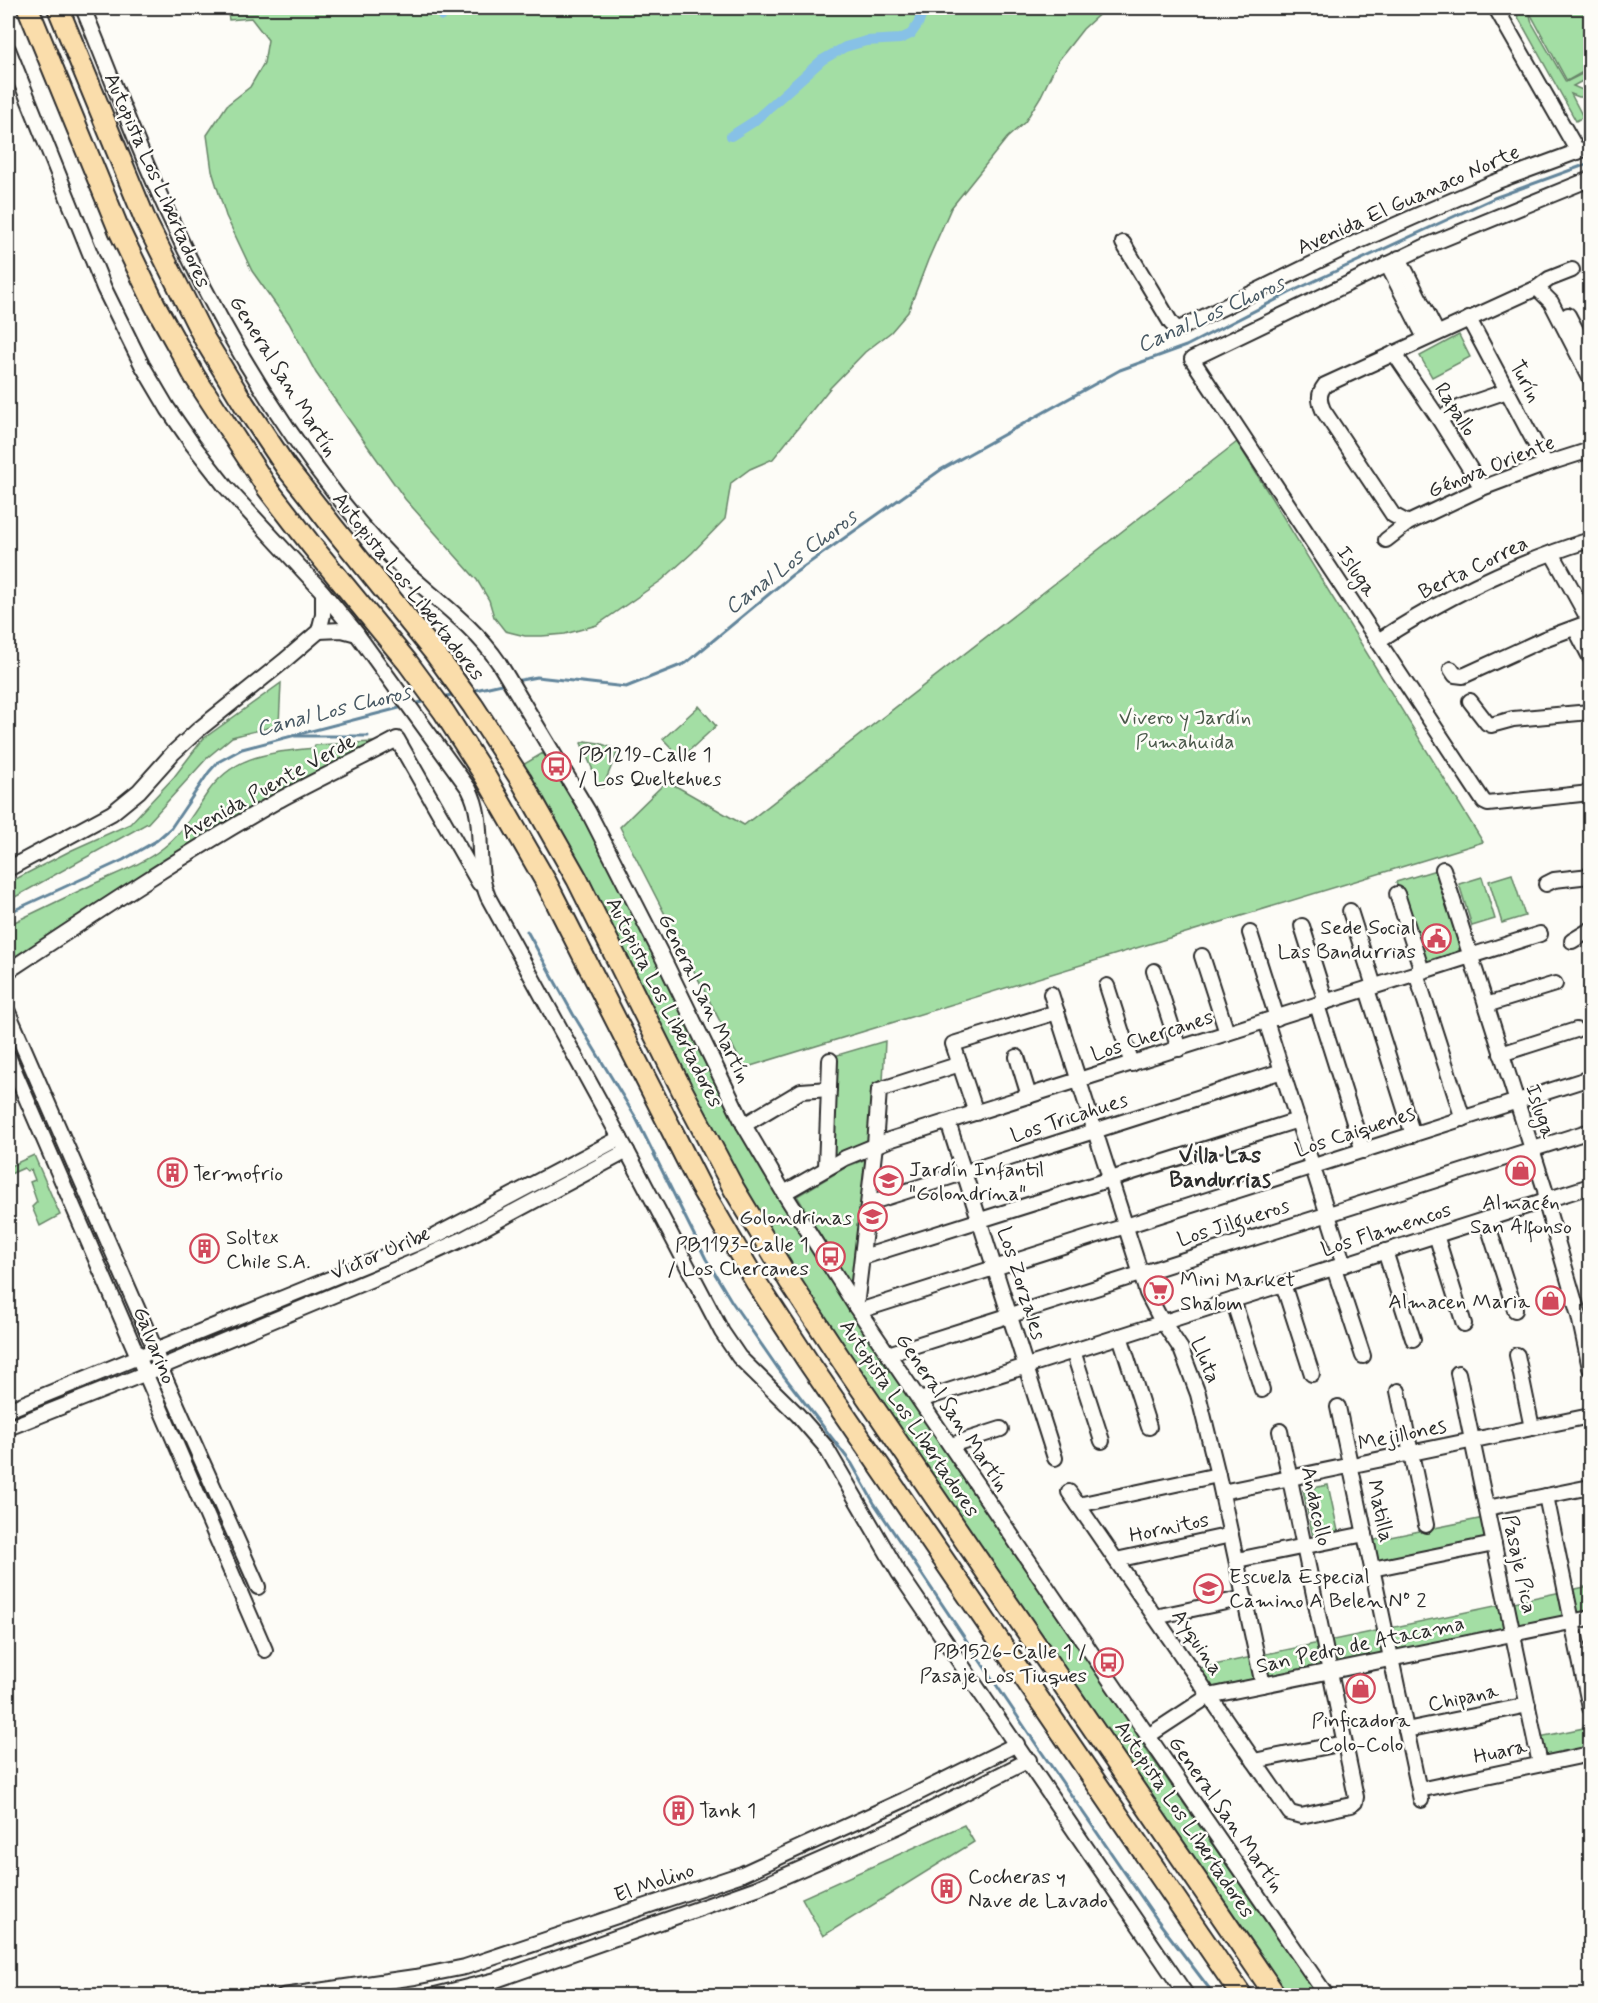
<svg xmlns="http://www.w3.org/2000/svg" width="1598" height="2003" font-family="Mynerve,sans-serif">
<rect width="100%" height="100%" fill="#fdfcf7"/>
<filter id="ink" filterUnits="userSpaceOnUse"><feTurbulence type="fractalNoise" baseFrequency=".0167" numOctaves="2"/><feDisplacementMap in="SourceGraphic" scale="12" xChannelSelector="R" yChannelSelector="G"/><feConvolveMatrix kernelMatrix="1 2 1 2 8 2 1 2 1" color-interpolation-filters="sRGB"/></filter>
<g filter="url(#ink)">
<g fill="#a3dea4" stroke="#678468" stroke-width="1.5">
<path d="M227 8H1106L1083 29 1058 61 1041 96 1025 122 1007 138 951 208 928 260 908 312 891 332 865 352 830 388 773 459 750 469 731 483 725 519 692 553 662 580 597 625 565 634 542 636H525L505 631 494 617 489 600 477 580 405 499 316 373 289 323 252 271 226 216 212 171 207 135 227 105 250 87 264 63 268 40 251 18 229 20Z"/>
<path d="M1513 8H1528L1532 23 1566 82 1590 70V77L1573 86 1580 89 1590 90V97H1579L1571 94 1583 117 1576 121Z"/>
<path d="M1536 8H1586L1590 16V68L1567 81 1529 11Z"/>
<path d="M1459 335 1470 357 1432 377 1420 356Z"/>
<path d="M1237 442 1483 842 744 1068 620 827 667 781 744 825Z"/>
<path d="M281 683 279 725 232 737 208 757 148 823 8 901V883L72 850 130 824 174 777 203 739Z"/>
<path d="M699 706 716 726 681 758 663 739Z"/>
<path d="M585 741 599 743 618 750 603 787H597L592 768 581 743Z"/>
<path d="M374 742 162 863 8 962V925C38 911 68 896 98 882 120 872 144 863 163 848 182 834 193 814 206 795 233 754 270 753 314 748L315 745Z"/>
<path d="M543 753 593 835 625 895 734 1119 766 1177 855 1318 929 1426 1055 1612 1124 1710 1145 1748 1318 1995H1286L940 1491 755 1213 521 766Z"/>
<path d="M1436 870 1459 946V951L1426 962 1421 957 1396 882Z"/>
<path d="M1512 874 1525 916 1502 923 1489 881Z"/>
<path d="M1482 877 1495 919 1472 926 1459 884Z"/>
<path d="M885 1041 883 1082 874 1092 870 1139 831 1157 834 1056Z"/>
<path d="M34 1155 60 1215 40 1226 32 1207 37 1202 30 1182 35 1180 31 1170 27 1171 24 1168 8 1175V1167Z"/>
<path d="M872 1157 854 1291 797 1196 848 1166Z"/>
<path d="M1328 1485 1338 1531 1313 1537 1303 1490Z"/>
<path d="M1484 1518 1489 1543 1376 1567 1370 1541Z"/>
<path d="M1590 1586V1611L1209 1688 1195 1669Z"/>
<path d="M1584 1728 1589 1750 1543 1759 1539 1737Z"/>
<path d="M964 1825 974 1842 823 1936 802 1898Z"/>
</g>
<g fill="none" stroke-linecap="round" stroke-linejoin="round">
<g stroke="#62859b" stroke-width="3">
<path d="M515 681 537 677 626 687 686 663 792 575 942 469 1120 370 1186 346 1295 290 1494 198 1590 163"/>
<path d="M471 691 506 683"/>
<path d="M442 697 456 694"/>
<path d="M413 704 427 701"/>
<path d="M295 736H368"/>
<path d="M8 913 123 860 156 841 171 828 209 772 218 762 242 749 403 707"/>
<path d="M527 931 573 1014 636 1118 706 1259 732 1302 777 1367 852 1464 874 1503 1038 1747 1158 1921 1215 1996"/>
</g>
<g stroke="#87c1e6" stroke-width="10">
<path d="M439 8 442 16"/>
<path d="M731 136 753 122 822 60 845 47 866 41 900 39 911 34 918 24 924 8"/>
</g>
<defs>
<g id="minor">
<path d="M83 8C113 80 140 155 174 226 218 322 273 414 338 497 359 523 381 548 405 571 438 601 474 626 499 663L588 811 661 954 744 1125 784 1193 856 1307 1148 1736 1327 1996"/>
<path d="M1497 10 1578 152"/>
<path d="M8 49 104 288 142 365 168 409 193 445 225 486 321 590 354 630 469 789C487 823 473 862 488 897L627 1151 722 1332 739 1357 798 1415 825 1446 899 1573 1187 1996"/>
<path d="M1590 179 1426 246 1192 359 1484 802 1488 804 1590 793"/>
<path d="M1123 243 1171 323 1176 328H1181L1355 243 1416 216 1495 182 1590 147"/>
<path d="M1399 258 1437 333"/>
<path d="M1387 264 1425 338"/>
<path d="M1537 288 1551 302 1590 378"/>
<path d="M1568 315 1590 357"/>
<path d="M1469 319 1546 464"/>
<path d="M1394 353 1439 419 1482 488"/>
<path d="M1439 419 1463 406 1507 391"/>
<path d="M1408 523 1393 515 1323 410C1319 400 1318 394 1325 385L1537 288 1549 279 1572 270"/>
<path d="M1386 540 1408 523 1482 488 1546 464 1590 450"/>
<path d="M1552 553 1590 622"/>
<path d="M1575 628 1590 657"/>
<path d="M319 631 342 630 357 634"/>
<path d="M1378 641C1444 598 1515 563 1590 540"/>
<path d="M1451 669 1455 675 1463 676 1544 639 1590 622"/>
<path d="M1470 701 1487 723 1491 725 1513 719 1590 712"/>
<path d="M8 869 112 813 139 791 173 753 198 730 284 661 319 631 323 615V593"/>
<path d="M1443 869 1545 1190 1548 1210 1579 1316 1590 1368"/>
<path d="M1546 884 1554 880 1590 876"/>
<path d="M1397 894 1422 971"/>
<path d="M1350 911 1374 986"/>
<path d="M1302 926 1326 1002"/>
<path d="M1250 933 1277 1018"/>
<path d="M1572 941 1590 930"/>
<path d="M1202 956 1227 1033"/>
<path d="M8 971C97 912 186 853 279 800 318 779 358 760 397 739L479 883"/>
<path d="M1154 971 1179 1049"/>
<path d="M1416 973 1463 1119"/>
<path d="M1107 986 1132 1064"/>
<path d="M1367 989 1413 1135"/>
<path d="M1051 994 1147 1293 1159 1316 1181 1349 1198 1394 1218 1475 1263 1685"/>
<path d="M1317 1005 1363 1151"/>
<path d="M1486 1005 1555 984"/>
<path d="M8 1012 155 1349 160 1367 258 1587"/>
<path d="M1266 1021 1344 1265"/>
<path d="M1501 1054 1576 1030"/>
<path d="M8 1056 265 1650"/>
<path d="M1017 1057 1029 1096"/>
<path d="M976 1113 953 1044 1057 1012"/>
<path d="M948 1122 1055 1458"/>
<path d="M744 1125 801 1091 829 1089"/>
<path d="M826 1168 830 1060"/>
<path d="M784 1193 845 1158 889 1140 1540 934"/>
<path d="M869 1203 1282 1071"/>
<path d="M1486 1219 1515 1310"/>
<path d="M1436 1235 1464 1324"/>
<path d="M1385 1251 1413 1339"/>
<path d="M863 1257 1298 1120"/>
<path d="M1334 1268 1363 1356"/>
<path d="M1283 1284 1312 1374"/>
<path d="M1233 1300 1262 1390"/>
<path d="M856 1307 875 1145 879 1090 960 1064"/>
<path d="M859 1311 1590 1078"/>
<path d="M1120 1336 1149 1427"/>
<path d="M1073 1351 1102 1441"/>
<path d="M888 1354 1590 1131"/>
<path d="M1517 1355 1532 1428"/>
<path d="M1458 1373 1540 1764"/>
<path d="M1398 1391 1426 1525"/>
<path d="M920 1400 1590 1186"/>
<path d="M1338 1407 1421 1800"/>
<path d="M8 1410 435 1236 620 1138"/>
<path d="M8 1428 144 1374 413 1262 463 1239 627 1151"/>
<path d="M951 1445 1001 1429"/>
<path d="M1069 1492 1290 1813 1301 1816 1351 1805 1355 1802 1356 1797 1280 1431"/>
<path d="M1222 1492 1590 1416"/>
<path d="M1546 1496 1590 1708"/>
<path d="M1078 1505 1218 1475"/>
<path d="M1487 1508 1590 1487"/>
<path d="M1116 1560 1231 1535"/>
<path d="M1237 1560 1365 1534"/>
<path d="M1372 1569 1494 1544"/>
<path d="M1155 1617 1245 1598"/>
<path d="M1406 1730 1528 1705"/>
<path d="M1148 1736 1209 1696 1590 1618"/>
<path d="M1254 1761 1344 1743"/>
<path d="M1419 1790 1590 1754"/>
<path d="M283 1996 415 1977 465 1967 742 1874 904 1800 1017 1744"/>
<path d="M431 1996 496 1980 757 1888 899 1826 1029 1760"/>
</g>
<g id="highway">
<path d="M28 8 119 230 155 305 195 377 268 489 312 546 408 663 444 712 485 776 546 882 700 1186 756 1282 807 1360 1242 1996"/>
<path d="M58 8 147 224 205 340 244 404 286 467 333 527 434 652 473 706 521 780 577 879 682 1090 734 1189 790 1282 838 1355 1276 1996"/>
</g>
</defs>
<use href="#minor" stroke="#2b2b2b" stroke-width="18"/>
<use href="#highway" stroke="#2b2b2b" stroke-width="24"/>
<use href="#minor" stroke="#fdfcf7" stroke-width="14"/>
<use href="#highway" stroke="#faddab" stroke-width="20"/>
</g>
</g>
<defs>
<symbol id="bus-ring" viewBox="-11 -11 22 22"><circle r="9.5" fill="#fdfcf7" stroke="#d1495b" stroke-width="1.5"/><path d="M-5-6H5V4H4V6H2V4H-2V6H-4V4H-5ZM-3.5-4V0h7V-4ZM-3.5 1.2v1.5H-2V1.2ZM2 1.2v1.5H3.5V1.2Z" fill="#d1495b"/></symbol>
<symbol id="civic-ring" viewBox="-11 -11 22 22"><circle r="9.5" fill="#fdfcf7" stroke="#d1495b" stroke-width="1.5"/><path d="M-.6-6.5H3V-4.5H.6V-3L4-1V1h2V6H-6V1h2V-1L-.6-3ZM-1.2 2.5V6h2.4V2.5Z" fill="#d1495b"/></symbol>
<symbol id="shop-ring" viewBox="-11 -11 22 22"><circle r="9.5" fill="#fdfcf7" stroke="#d1495b" stroke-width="1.5"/><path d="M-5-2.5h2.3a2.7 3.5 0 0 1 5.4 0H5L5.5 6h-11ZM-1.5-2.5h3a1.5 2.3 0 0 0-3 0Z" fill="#d1495b"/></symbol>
<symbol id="building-ring" viewBox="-11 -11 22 22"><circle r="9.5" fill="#fdfcf7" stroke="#d1495b" stroke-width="1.5"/><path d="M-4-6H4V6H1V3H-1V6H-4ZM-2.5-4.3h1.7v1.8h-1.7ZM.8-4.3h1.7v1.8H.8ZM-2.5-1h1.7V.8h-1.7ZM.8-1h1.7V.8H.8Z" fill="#d1495b"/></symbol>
<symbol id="school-ring" viewBox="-11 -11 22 22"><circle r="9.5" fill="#fdfcf7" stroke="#d1495b" stroke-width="1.5"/><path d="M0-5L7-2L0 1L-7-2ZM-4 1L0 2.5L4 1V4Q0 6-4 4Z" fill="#d1495b"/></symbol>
<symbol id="supermarket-ring" viewBox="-11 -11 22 22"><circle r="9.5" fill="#fdfcf7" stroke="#d1495b" stroke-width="1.5"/><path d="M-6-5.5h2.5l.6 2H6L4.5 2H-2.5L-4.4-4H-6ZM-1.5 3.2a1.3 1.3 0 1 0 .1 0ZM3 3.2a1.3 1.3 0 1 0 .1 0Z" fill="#d1495b"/></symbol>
</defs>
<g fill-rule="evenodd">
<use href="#bus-ring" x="540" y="750" width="33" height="33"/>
<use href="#civic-ring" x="1420" y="922" width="33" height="33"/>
<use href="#shop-ring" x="1504" y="1154" width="33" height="33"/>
<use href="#building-ring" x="156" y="1156" width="33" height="33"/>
<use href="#school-ring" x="872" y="1164" width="33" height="33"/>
<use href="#school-ring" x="856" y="1200" width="33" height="33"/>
<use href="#building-ring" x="188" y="1232" width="33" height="33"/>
<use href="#bus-ring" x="814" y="1240" width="33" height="33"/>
<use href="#supermarket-ring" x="1142" y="1274" width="33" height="33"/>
<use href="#shop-ring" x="1534" y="1284" width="33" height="33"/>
<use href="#school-ring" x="1192" y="1572" width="33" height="33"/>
<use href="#bus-ring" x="1092" y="1646" width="33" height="33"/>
<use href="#shop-ring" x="1344" y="1672" width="33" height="33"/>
<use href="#building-ring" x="662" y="1794" width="33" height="33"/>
<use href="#building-ring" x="930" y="1872" width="33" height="33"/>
</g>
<g text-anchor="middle" stroke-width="5" stroke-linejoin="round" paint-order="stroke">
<g font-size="21" fill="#2b2b2b" stroke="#fdfcf7">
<text transform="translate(158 180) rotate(66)" y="7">Autopista Los Libertadores</text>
<text transform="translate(1408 199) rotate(-24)" y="7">Avenida El Guanaco Norte</text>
<text transform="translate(284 376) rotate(58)" y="7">General San Martín</text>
<text transform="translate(1526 381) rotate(62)" y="7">Turín</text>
<text transform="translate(1456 409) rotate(57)" y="7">Rapallo</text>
<text transform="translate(1491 466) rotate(-22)" y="7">Génova Oriente</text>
<text transform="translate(1473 567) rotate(-26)" y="7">Berta Correa</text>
<text transform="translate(1357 571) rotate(57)" y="7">Isluga</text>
<text transform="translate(409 586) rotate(52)" y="7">Autopista Los Libertadores</text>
<text transform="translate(268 786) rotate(-29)" y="7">Avenida Puente Verde</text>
<text transform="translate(705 998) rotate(64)" y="7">General San Martín</text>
<text transform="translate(665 1002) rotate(63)" y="7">Autopista Los Libertadores</text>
<text transform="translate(1152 1035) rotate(-18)" y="7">Los Chercanes</text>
<text transform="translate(1541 1111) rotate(72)" y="7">Isluga</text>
<text transform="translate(1069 1117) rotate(-18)" y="7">Los Tricahues</text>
<text transform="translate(1355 1131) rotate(-18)" y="7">Los Caiquenes</text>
<text transform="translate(1233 1222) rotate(-18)" y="7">Los Jilgueros</text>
<text transform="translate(1386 1229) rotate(-18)" y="7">Los Flamencos</text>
<text transform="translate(380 1253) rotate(-23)" y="7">Víctor Uribe</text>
<text transform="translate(1022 1283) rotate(72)" y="7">Los Zorzales</text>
<text transform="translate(155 1345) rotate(68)" y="7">Galvarino</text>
<text transform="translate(1206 1360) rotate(68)" y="7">Lluta</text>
<text transform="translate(953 1412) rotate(56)" y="7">General San Martín</text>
<text transform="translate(910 1418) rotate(56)" y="7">Autopista Los Libertadores</text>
<text transform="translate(1402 1434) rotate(-12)" y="7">Mejillones</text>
<text transform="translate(1317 1506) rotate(78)" y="7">Andacollo</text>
<text transform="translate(1381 1511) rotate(78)" y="7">Matilla</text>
<text transform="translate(1169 1527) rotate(-12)" y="7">Hornitos</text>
<text transform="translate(1520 1564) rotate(78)" y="7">Pasaje Pica</text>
<text transform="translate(1198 1642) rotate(56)" y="7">Ayquina</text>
<text transform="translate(1360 1644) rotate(-12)" y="7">San Pedro de Atacama</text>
<text transform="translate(1463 1697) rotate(-12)" y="7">Chipana</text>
<text transform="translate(1500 1751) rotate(-12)" y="7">Huara</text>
<text transform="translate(1227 1814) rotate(55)" y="7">General San Martín</text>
<text transform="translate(1185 1819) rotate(56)" y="7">Autopista Los Libertadores</text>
<text transform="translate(654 1882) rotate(-19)" y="7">El Molino</text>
</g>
<g font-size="21" fill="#495849" stroke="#fdfcf7">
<text x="1185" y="724">Vivero y Jardín<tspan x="1185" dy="24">Pumahuida</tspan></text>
</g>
<g font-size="21" fill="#2b2b2b" stroke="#fdfcf7" text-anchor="start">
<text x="578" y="761">PB1219-Calle 1<tspan x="578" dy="24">/ Los Queltehues</tspan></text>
<text x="1416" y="934" text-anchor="end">Sede Social<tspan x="1416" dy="24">Las Bandurrias</tspan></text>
<text x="909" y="1176">Jardín Infantil<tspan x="909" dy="24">"Golondrina"</tspan></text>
<text x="193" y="1180">Termofrio</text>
<text x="1521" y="1209" text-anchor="middle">Almacén<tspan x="1521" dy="24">San Alfonso</tspan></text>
<text x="852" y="1224" text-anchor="end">Golondrinas</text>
<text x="226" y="1244">Soltex<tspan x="226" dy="24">Chile S.A.</tspan></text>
<text x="809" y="1251" text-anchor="end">PB1193-Calle 1<tspan x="809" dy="24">/ Los Chercanes</tspan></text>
<text x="1180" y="1286">Mini Market<tspan x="1180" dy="24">Shalom</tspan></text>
<text x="1530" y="1308" text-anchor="end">Almacen Maria</text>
<text x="1229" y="1583">Escuela Especial<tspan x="1229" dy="24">Camino A Belen Nº 2</tspan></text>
<text x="1087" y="1658" text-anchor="end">PB1526-Calle 1 /<tspan x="1087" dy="24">Pasaje Los Tiuques</tspan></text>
<text x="1361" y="1727" text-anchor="middle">Pinficadora<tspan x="1361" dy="24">Colo-Colo</tspan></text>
<text x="699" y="1817">Tank 1</text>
<text x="968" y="1883">Cocheras y<tspan x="968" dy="24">Nave de Lavado</tspan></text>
</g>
<g font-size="22" font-style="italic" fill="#475863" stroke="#fdfcf7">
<text transform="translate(1210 313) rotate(-24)" y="8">Canal Los Choros</text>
<text transform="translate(790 561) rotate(-37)" y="8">Canal Los Choros</text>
<text transform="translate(333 709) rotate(-14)" y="8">Canal Los Choros</text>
</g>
<g font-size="22" font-weight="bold" fill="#2b2b2b" stroke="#fdfcf7">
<text x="1220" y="1162">Villa Las<tspan x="1220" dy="25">Bandurrias</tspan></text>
</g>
</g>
<rect width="1598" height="2003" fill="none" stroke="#fdfcf7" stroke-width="30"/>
<rect x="15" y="15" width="1568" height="1973" fill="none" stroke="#2b2b2b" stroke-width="2" filter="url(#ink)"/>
</svg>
